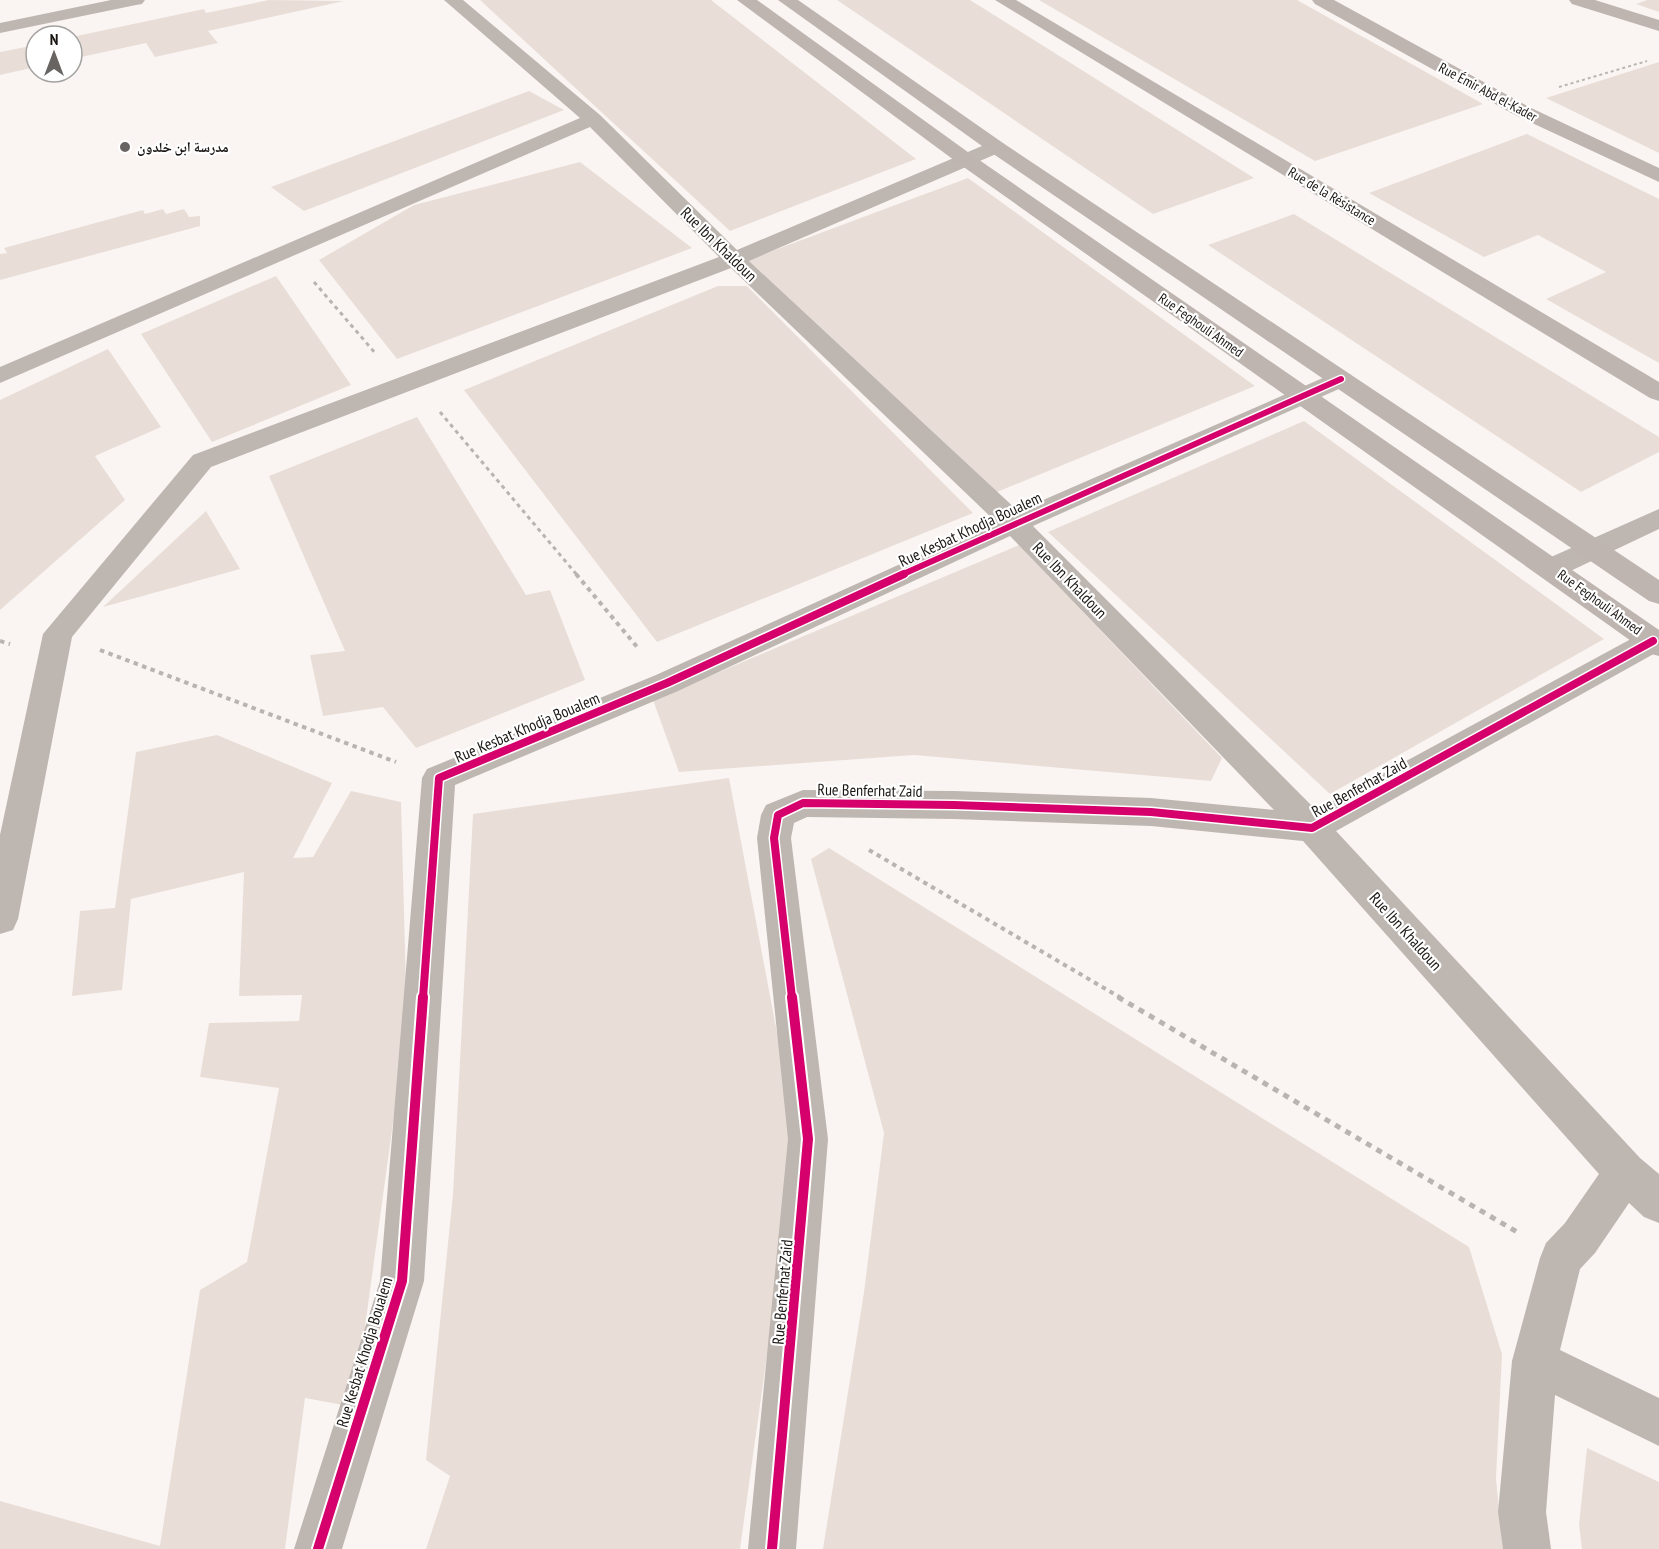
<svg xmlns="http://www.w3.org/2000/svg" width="1659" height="1549" font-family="'PT Sans Narrow','Noto Naskh Arabic',sans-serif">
<rect width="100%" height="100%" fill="#faf5f2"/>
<g fill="#e9ded7">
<path d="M269 0 344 1 208 31 218 43 155 57 146 43 72 59V37L204 9 206 13Z"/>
<path d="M480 0H711L916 159 730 231Z"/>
<path d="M837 0H970L1254 178 1153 214Z"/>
<path d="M1039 0H1297L1483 104 1315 161Z"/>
<path d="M1647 0H1659V12L1636 4Z"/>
<path d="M36 45V67L0 75V52Z"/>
<path d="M1659 62V153L1546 98Z"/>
<path d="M529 91 564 110 304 211 271 187Z"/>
<path d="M1527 134 1659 199V363L1546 299 1606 272 1538 235 1484 257 1369 193Z"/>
<path d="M580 162 692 248 397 359 319 260 414 205Z"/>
<path d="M968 178 1255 386 997 492 748 260Z"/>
<path d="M163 209 166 214 184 209 189 217 200 216V226L0 280V254L7 253 4 248 143 210 145 214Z"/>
<path d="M1294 214 1659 437V452L1581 492 1208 245Z"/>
<path d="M276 276 351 385 212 442 141 334Z"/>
<path d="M718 286H747L973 513 657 642 464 390Z"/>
<path d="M108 349 161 427 95 456 125 500 0 610V400Z"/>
<path d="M417 417 526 595 550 590 585 680 416 748 383 707 323 716 310 655 345 651 269 476Z"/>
<path d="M1304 421 1604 639 1330 794 1048 532Z"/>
<path d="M206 511 240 569 103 607Z"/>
<path d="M1019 545 1222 758 1211 781 914 755 679 772 653 700Z"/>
<path d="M217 735 332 783 293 858 313 857 351 791 401 802 407 1021 354 1407 305 1398 285 1549H0V1501L160 1546 200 1290 247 1262 279 1088 200 1077 209 1023 299 1021 302 995 239 996 244 872 131 899 122 990 72 996 80 911 115 908 136 752Z"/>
<path d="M729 778 797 1139 740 1549H426L450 1476 426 1460 453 1194 473 814Z"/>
<path d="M829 848 1469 1247 1502 1354 1496 1479 1503 1549H823L864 1292 884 1133 811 859Z"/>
<path d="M1587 1448 1659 1482V1549H1582L1579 1525Z"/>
</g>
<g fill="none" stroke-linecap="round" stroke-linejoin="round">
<path stroke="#bab4b1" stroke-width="2" stroke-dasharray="3 3" stroke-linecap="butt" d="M1559 87 1647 61"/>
<g stroke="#bab4b1" stroke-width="3" stroke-dasharray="4 4" stroke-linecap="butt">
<path d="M314 282 376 354"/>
<path d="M440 412 577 575"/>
</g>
<g stroke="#bab4b1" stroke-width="4" stroke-dasharray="4.5 4.5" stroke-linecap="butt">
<path d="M576 574 638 648"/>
<path d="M0 641 10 644"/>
<path d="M100 650 396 762"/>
<path d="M869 850 1121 998"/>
</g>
<path stroke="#bab4b1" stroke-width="5" stroke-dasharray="6 6" stroke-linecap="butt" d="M1118 997 1517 1232"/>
<g fill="#beb6b1" fill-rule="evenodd">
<path d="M111 0H145L142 4 136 5 0 33V23Z"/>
<path d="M444 0H463L600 115 737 250 989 143H1003L1006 147 1003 151 749 261 1018 511 1332 374 1341 372 1350 374 1353 379 1350 384 1033 526 1316 810 1642 633 1653 630 1659 632V651L1336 831 1640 1158 1659 1174V1223L1644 1217 1629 1203 1595 1253 1580 1269 1560 1350 1659 1398V1446L1555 1395 1546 1512 1551 1549H1503L1498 1512 1512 1361 1540 1258 1546 1243 1565 1223 1599 1174 1303 841 1151 826 954 819 807 817 794 823 791 838 828 1139 796 1549H748L788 1139 757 838 761 815 766 805 803 790 954 791 1151 798 1274 810 1010 536 678 691 455 785 424 1281 342 1549H294L380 1281 422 778 427 769 656 675 995 521 731 268 211 467 72 637 18 919 13 930 0 934V835L43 634 193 455 719 257 590 127 0 383V367L580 118Z"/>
<path d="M1659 509V529L1562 575 1552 578 1542 575 1538 568 1542 561Z"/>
</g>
<g fill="#beb5b0" fill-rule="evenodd">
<path d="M737 0H757L972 155 1659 630V656L1648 653 958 163Z"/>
<path d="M778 0H798L1003 143 1659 580V604L1649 601 989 151Z"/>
<path d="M995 0H1016L1659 382V401L1650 398Z"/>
<path d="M1312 0H1334L1529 107 1659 168V182L1515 115 1315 4Z"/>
<path d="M1569 0H1595L1659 20V31L1572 4Z"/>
</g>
<defs>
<path id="cycleway-far2" d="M901 575 1341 379"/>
<g id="cycleway-far1">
<path d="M423 998 439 778 667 683 904 574"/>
<path d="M792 998 774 838 778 815 803 803 954 805 1151 812 1312 828 1653 641"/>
</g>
<g id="cycleway">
<path d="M318 1549 402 1281 423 997"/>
<path d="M772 1549 808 1139 792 997"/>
</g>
</defs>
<use href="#cycleway-far2" stroke="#fff" stroke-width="9"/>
<use href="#cycleway-far1" stroke="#fff" stroke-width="11"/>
<use href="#cycleway" stroke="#fff" stroke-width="14"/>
<use href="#cycleway-far2" stroke="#d6006c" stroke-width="6"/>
<use href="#cycleway-far1" stroke="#d6006c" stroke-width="8"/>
<use href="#cycleway" stroke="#d6006c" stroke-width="10"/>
</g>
<circle fill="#686462" stroke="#fff" stroke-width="2" cx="125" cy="147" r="6"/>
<g text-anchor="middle" stroke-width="4.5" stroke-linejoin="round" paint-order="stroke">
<g font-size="14" fill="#1a1614" stroke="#fff">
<text transform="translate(1488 92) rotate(28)" y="5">Rue Émir Abd el-Kader</text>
<text transform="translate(1332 196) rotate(31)" y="5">Rue de la Résistance</text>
<text transform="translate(1201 325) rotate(35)" y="5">Rue Feghouli Ahmed</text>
<text transform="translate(1600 602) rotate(36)" y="5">Rue Feghouli Ahmed</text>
</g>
<g font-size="14" font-weight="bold" fill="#1a1614" stroke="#fff" text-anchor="start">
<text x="137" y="152">مدرسة ابن خلدون</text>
</g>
<g font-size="16" fill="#1a1614" stroke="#fff">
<text transform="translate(719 244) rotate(44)" y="6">Rue Ibn Khaldoun</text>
<text transform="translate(970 529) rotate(-25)" y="6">Rue Kesbat Khodja Boualem</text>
<text transform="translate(1070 580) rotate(46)" y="6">Rue Ibn Khaldoun</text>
<text transform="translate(527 727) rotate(-23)" y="6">Rue Kesbat Khodja Boualem</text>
<text transform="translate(1359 787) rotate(-29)" y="6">Rue Benferhat Zaid</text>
<text transform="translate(870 790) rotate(1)" y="6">Rue Benferhat Zaid</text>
<text transform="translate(1406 931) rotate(48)" y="6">Rue Ibn Khaldoun</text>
<text transform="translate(782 1292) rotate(-85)" y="6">Rue Benferhat Zaid</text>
<text transform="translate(364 1352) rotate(-73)" y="6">Rue Kesbat Khodja Boualem</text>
</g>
</g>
<g transform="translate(54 54)"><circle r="28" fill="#ffffff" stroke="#a3a2a1" stroke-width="1.5"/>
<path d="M0-4.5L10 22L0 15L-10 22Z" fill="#686462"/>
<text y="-9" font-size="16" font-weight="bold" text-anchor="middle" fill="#1a1614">N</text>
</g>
</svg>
